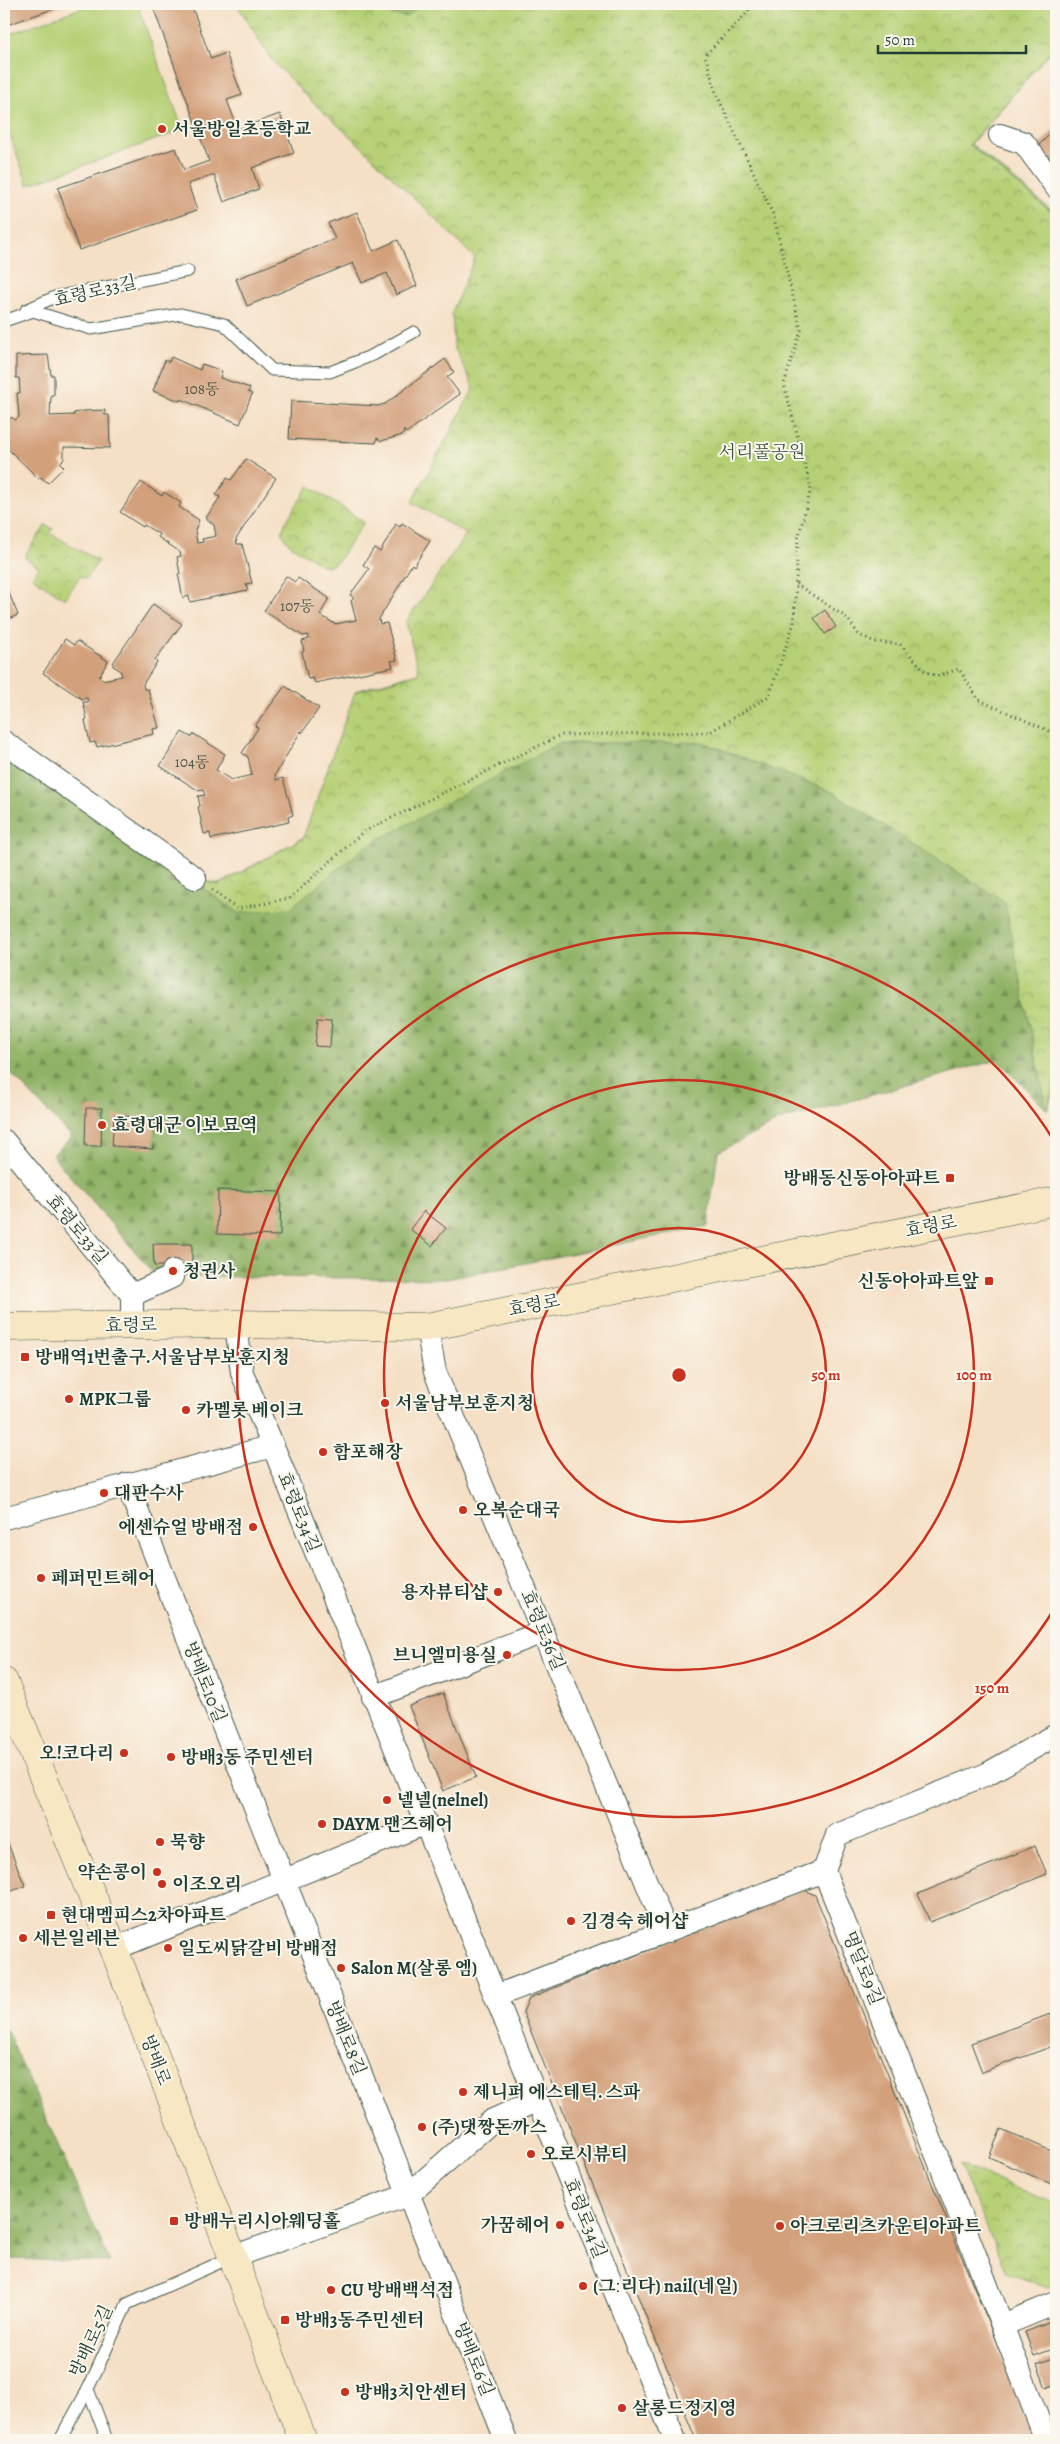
<svg xmlns="http://www.w3.org/2000/svg" width="1060" height="2444" font-family="Alegreya,'Noto Serif KR',serif">
<defs>
<pattern id="forest-firs" width="22" height="20" patternUnits="userSpaceOnUse" patternTransform="scale(1.25)"><rect width="22" height="20" fill="#90b266"/><path d="M5 1l3.5 6h-7zM16 11l3.5 6h-7z" fill="#759255"/></pattern>
<pattern id="park-crowns" width="20" height="18" patternUnits="userSpaceOnUse" patternTransform="scale(1.25)"><rect width="20" height="18" fill="#b5d075"/><path d="M2 6a3 3 0 1 1 6 0M12 15a3 3 0 1 1 6 0" fill="none" stroke="#93aa61"/></pattern>
</defs>
<rect width="100%" height="100%" fill="#fbf7ec"/>
<filter id="ink" filterUnits="userSpaceOnUse"><feTurbulence type="fractalNoise" baseFrequency=".02" numOctaves="2"/><feDisplacementMap in="SourceGraphic" scale="10" xChannelSelector="R" yChannelSelector="G"/><feConvolveMatrix kernelMatrix="1 2 1 2 8 2 1 2 1" color-interpolation-filters="sRGB"/></filter>
<filter id="wash" filterUnits="userSpaceOnUse"><feTurbulence type="fractalNoise" baseFrequency=".0096" numOctaves="4" result="noise"/><feDisplacementMap in="SourceGraphic" scale="20" xChannelSelector="R" yChannelSelector="G"/><feGaussianBlur stdDeviation="1.12" result="paint"/><feColorMatrix in="noise" values="0 0 0 0 0 0 0 0 0 0 0 0 0 0 0 0 0 1.4 0 .05"/><feComposite in="paint" operator="in"/></filter>
<g filter="url(#wash)">
<rect width="100%" height="100%" fill="#f5dfc5"/>
<path fill="#b5d075" stroke="#6a8654" d="M92 4H137L183 130 28 185 4 119V36Z"/>
<g fill="url(#forest-firs)" stroke="#58784d">
<path d="M245 4H455L534 13 546 4H1056V45L971 144 1056 214V1079L1048 1109 1007 901 832 790 704 741 560 743 702 742 830 791 1005 902 1047 1110 997 1060 779 1121 718 1152 708 1226 447 1279 156 1276 52 1155 72 1137 4 1066V749L239 913 190 878 220 884 304 837 356 691 420 672 467 534 484 255Z"/>
<path d="M4 2029 8 2033 110 2262 4 2259Z"/>
</g>
<g fill="url(#park-crowns)" stroke="#6a8654">
<path d="M237 4H343L406 17 423 4H511L532 7 536 4H1056V45L969 145 1056 216V1074L1047 1110 1005 902 830 791 702 742 559 743 365 847 290 908 239 913 189 878 219 885 303 838 355 692 419 673 406 622 466 534 412 502 474 388 454 347 452 312 475 258 363 148 309 99 271 59Z"/>
<path d="M309 486 364 522 338 561 330 566 322 565 289 544 282 533 285 523Z"/>
<path d="M46 525 53 529 50 533 98 561 86 579 80 576 65 599 32 577 39 567 25 558V555Z"/>
<path d="M960 2165 1056 2205V2285L1047 2288 1006 2272Z"/>
</g>
<g id="blocks">
<g fill="#d3a07b">
<path d="M4 4H67L4 26Z"/>
<path d="M152 4H191L211 59 226 53 242 95 227 100 238 129 280 114 294 153 252 168 259 189 224 202 214 175 188 184 197 210 79 250 58 188 176 148 184 170 209 161Z"/>
<path d="M1056 128V165L1038 146Z"/>
<path d="M357 212 373 251 398 240 417 286 396 295 387 273 362 283 353 263 247 306 236 279 335 239 328 223Z"/>
<path d="M48 355 51 375H54V395H51L50 416 74 415V413L84 411 105 410V415H109L110 448 64 447V459L60 463 64 467 48 483 41 477 39 479 4 445V425L12 417 15 420 19 417 17 393H20L19 378H16V356Z"/>
<path d="M171 357 200 370 202 364 222 371 220 378 250 388 248 392 252 394 240 424 181 399 180 401 153 391 165 360 169 362Z"/>
<path d="M445 359 454 372 447 377 460 394 406 433 404 430 403 435 381 441 377 438 376 443 289 439 291 401 378 406 385 404Z"/>
<path d="M246 459 276 478 236 539 237 544H242L252 583 246 584 248 590 190 602 189 596 183 598 178 574H180L177 557 181 556 180 552 158 537 159 534 144 525 143 527 120 512 141 482 162 496 164 492 181 503 179 507 199 520 195 530 197 543 203 542 202 539 216 536 214 525 206 518 220 497 216 495 227 478 231 480Z"/>
<path d="M402 523 430 541 414 566 412 564 379 619 380 624 387 623 397 660 391 661 393 667 315 683 313 678 308 679 302 652 304 651 302 641 309 639 308 635 303 636 264 611 286 576 295 582 298 578 329 598 320 615 335 624 356 620 351 601 354 598 350 595 369 569 363 565 374 548 380 552 396 524 400 527Z"/>
<path d="M4 581 18 615 4 621Z"/>
<path d="M153 604 182 624 155 660 157 662 143 684 144 689H148L159 728 153 729 154 734 97 747 95 742 90 743 85 720 87 719 83 702H88L87 698 82 699 43 673 65 639 74 645 77 641 108 661 99 677 103 680 122 676 120 670 113 666V663Z"/>
<path d="M825 610 836 627 825 634 814 618Z"/>
<path d="M285 686 319 708 302 733 301 731 275 775 276 780 283 778 293 815 288 817 289 822 211 839 210 833 204 834 198 807 200 806 198 796 205 795 203 790 199 791 160 766 182 732 191 737 194 734 225 754 216 770 231 780 252 775 248 757 242 753 258 728 255 726Z"/>
<path d="M318 1018 332 1019 330 1047 315 1046Z"/>
<path d="M86 1108H102L101 1146H85Z"/>
<path d="M114 1115 155 1119 153 1149 112 1146Z"/>
<path d="M218 1190 281 1192 280 1236 217 1234Z"/>
<path d="M424 1211 446 1228 432 1246 410 1229Z"/>
<path d="M153 1244H192V1266H154Z"/>
<path d="M443 1693 476 1777 443 1791 409 1706Z"/>
<path d="M4 1834 25 1886 4 1894Z"/>
<path d="M1035 1846 1047 1874 930 1922 918 1894Z"/>
<path d="M802 1889 815 1895 1036 2440H696L523 2012 529 1998Z"/>
<path d="M1056 2012V2045L982 2072 971 2043Z"/>
<path d="M1001 2129 1056 2153V2186L989 2157Z"/>
<path d="M1056 2320V2348L1034 2356 1025 2332Z"/>
<path d="M1056 2357V2384L1046 2388 1037 2364Z"/>
</g>
</g>
</g>
<g filter="url(#ink)">
<use href="#blocks" fill-opacity="0" stroke="#3f554a" stroke-width="1"/>
<g fill="none" stroke-linecap="round" stroke-linejoin="round">
<defs>
<g id="lane">
<path d="M26 310 55 297 188 271"/>
<path d="M4 321 33 311 91 329 181 314 224 324 272 370 330 372 373 355 414 332"/>
<path d="M88 2389 107 2440"/>
<path d="M60 2440 88 2389 127 2304 232 2257"/>
</g>
<g id="street">
<path d="M1000 135 1024 143 1056 187"/>
<path d="M4 742 195 878"/>
<path d="M4 1141 132 1295V1325"/>
<path d="M132 1295 172 1277 173 1271"/>
<path d="M236 1324 242 1373 273 1446 675 2440"/>
<path d="M427 1327 435 1372 667 1932"/>
<path d="M127 1484 506 2440"/>
<path d="M4 1518 273 1446"/>
<path d="M373 1697 543 1632"/>
<path d="M114 1949 426 1823"/>
<path d="M496 1996 824 1871"/>
<path d="M232 2257 408 2195 493 2120 538 2100"/>
<path d="M1003 2325 1056 2303"/>
<path d="M1046 2440 943 2171 824 1871 837 1835 987 1774 1056 1735"/>
</g>
<g id="secondary">
<path d="M4 1327 236 1324 427 1327 1056 1201"/>
<path d="M4 1682 114 1949 303 2440"/>
</g>
</defs>
<use href="#lane" stroke="#3f554a" stroke-width="13"/>
<use href="#street" stroke="#3f554a" stroke-width="24"/>
<use href="#secondary" stroke="#3f554a" stroke-width="29"/>
<g stroke="#3f554a" stroke-width="3" stroke-dasharray="1 4" stroke-linecap="butt">
<path d="M796 584 847 618 859 635 876 642 900 644 926 672 937 676 959 669 979 700 1056 734"/>
<path d="M212 890 237 909 290 898 363 832 561 735 710 732 769 696 794 623 798 539 811 488 784 384 801 330 773 214 716 93 705 55 747 13 752 4"/>
</g>
<use href="#lane" stroke="#fff" stroke-width="11"/>
<use href="#street" stroke="#fff" stroke-width="22"/>
<use href="#secondary" stroke="#f7e8c3" stroke-width="28"/>
</g>
</g>
<g fill="none" stroke="#c8321e" stroke-width="2.5">
<circle cx="679" cy="1375" r="147"/>
<circle cx="679" cy="1375" r="295"/>
<path d="M1056 1606A442 442 0 1 1 1056 1144"/>
</g>
<g fill="#c8321e" stroke="#fbf7ec" stroke-width="2">
<circle cx="162" cy="129" r="5"/>
<circle cx="102" cy="1125" r="5"/>
<rect x="945" y="1173" width="10" height="10" rx="2.5"/>
<circle cx="173" cy="1271" r="5"/>
<rect x="984" y="1276" width="10" height="10" rx="2.5"/>
<rect x="20" y="1352" width="10" height="10" rx="2.5"/>
<circle cx="69" cy="1399" r="5"/>
<circle cx="385" cy="1403" r="5"/>
<circle cx="186" cy="1410" r="5"/>
<circle cx="323" cy="1452" r="5"/>
<circle cx="104" cy="1493" r="5"/>
<circle cx="463" cy="1510" r="5"/>
<circle cx="253" cy="1527" r="5"/>
<circle cx="41" cy="1578" r="5"/>
<circle cx="498" cy="1592" r="5"/>
<circle cx="507" cy="1655" r="5"/>
<circle cx="124" cy="1753" r="5"/>
<circle cx="171" cy="1757" r="5"/>
<circle cx="387" cy="1800" r="5"/>
<circle cx="322" cy="1824" r="5"/>
<circle cx="160" cy="1842" r="5"/>
<circle cx="157" cy="1872" r="5"/>
<circle cx="162" cy="1884" r="5"/>
<rect x="46" y="1910" width="10" height="10" rx="2.5"/>
<circle cx="571" cy="1921" r="5"/>
<circle cx="23" cy="1938" r="5"/>
<circle cx="168" cy="1948" r="5"/>
<circle cx="341" cy="1968" r="5"/>
<circle cx="463" cy="2092" r="5"/>
<circle cx="422" cy="2127" r="5"/>
<circle cx="531" cy="2154" r="5"/>
<rect x="169" y="2216" width="10" height="10" rx="2.5"/>
<circle cx="560" cy="2225" r="5"/>
<circle cx="780" cy="2226" r="5"/>
<circle cx="583" cy="2286" r="5"/>
<circle cx="331" cy="2290" r="5"/>
<rect x="280" y="2315" width="10" height="10" rx="2.5"/>
<circle cx="345" cy="2392" r="5"/>
<circle cx="622" cy="2408" r="5"/>
</g>
<g text-anchor="middle" stroke-width="4" stroke-linejoin="round" paint-order="stroke">
<g font-size="15" fill="#4c5646">
<text x="202" y="394">108동</text>
<text x="297" y="611">107동</text>
<text x="192" y="767">104동</text>
</g>
<g font-size="18" font-weight="bold" fill="#1f3d34" stroke="#fbf7ec" text-anchor="start">
<text x="172" y="135">서울방일초등학교</text>
<text x="112" y="1131">효령대군 이보 묘역</text>
<text x="940" y="1184" text-anchor="end">방배동신동아아파트</text>
<text x="183" y="1277">청권사</text>
<text x="979" y="1287" text-anchor="end">신동아아파트앞</text>
<text x="35" y="1363">방배역1번출구.서울남부보훈지청</text>
<text x="79" y="1405">MPK그룹</text>
<text x="395" y="1409">서울남부보훈지청</text>
<text x="196" y="1416">카멜롯 베이크</text>
<text x="333" y="1458">함포해장</text>
<text x="114" y="1499">대판수사</text>
<text x="473" y="1516">오복순대국</text>
<text x="243" y="1533" text-anchor="end">에센슈얼 방배점</text>
<text x="51" y="1584">페퍼민트헤어</text>
<text x="488" y="1598" text-anchor="end">용자뷰티샵</text>
<text x="497" y="1661" text-anchor="end">브니엘미용실</text>
<text x="114" y="1759" text-anchor="end">오!코다리</text>
<text x="181" y="1763">방배3동 주민센터</text>
<text x="397" y="1806">넬넬(nelnel)</text>
<text x="332" y="1830">DAYM 맨즈헤어</text>
<text x="170" y="1848">묵향</text>
<text x="147" y="1878" text-anchor="end">약손콩이</text>
<text x="172" y="1890">이조오리</text>
<text x="61" y="1921">현대멤피스2차아파트</text>
<text x="581" y="1927">김경숙 헤어샵</text>
<text x="33" y="1944">세븐일레븐</text>
<text x="178" y="1954">일도씨닭갈비 방배점</text>
<text x="351" y="1974">Salon M(살롱 엠)</text>
<text x="473" y="2098">제니퍼 에스테틱. 스파</text>
<text x="432" y="2133">(주)댓짱돈까스</text>
<text x="541" y="2160">오로시뷰티</text>
<text x="184" y="2227">방배누리시아웨딩홀</text>
<text x="550" y="2231" text-anchor="end">가꿈헤어</text>
<text x="790" y="2232">아크로리츠카운티아파트</text>
<text x="593" y="2292">(그ː리다) nail(네일)</text>
<text x="341" y="2296">CU 방배백석점</text>
<text x="295" y="2326">방배3동주민센터</text>
<text x="355" y="2398">방배3치안센터</text>
<text x="632" y="2414">살롱드정지영</text>
</g>
<g font-size="18" fill="#1f3d34" stroke="#fbf7ec">
<text transform="translate(95 291) rotate(-13)" y="6">효령로33길</text>
<text transform="translate(931 1226) rotate(-11)" y="6">효령로</text>
<text transform="translate(77 1229) rotate(50)" y="6">효령로33길</text>
<text transform="translate(534 1305) rotate(-11)" y="6">효령로</text>
<text transform="translate(131 1325) rotate(-1)" y="6">효령로</text>
<text transform="translate(299 1512) rotate(68)" y="6">효령로34길</text>
<text transform="translate(543 1630) rotate(67)" y="6">효령로36길</text>
<text transform="translate(205 1682) rotate(68)" y="6">방배로10길</text>
<text transform="translate(863 1968) rotate(68)" y="6">명달로9길</text>
<text transform="translate(346 2038) rotate(68)" y="6">방배로8길</text>
<text transform="translate(156 2060) rotate(69)" y="6">방배로</text>
<text transform="translate(585 2218) rotate(68)" y="6">효령로34길</text>
<text transform="translate(91 2341) rotate(-65)" y="6">방배로5길</text>
<text transform="translate(474 2359) rotate(68)" y="6">방배로6길</text>
</g>
<g font-size="18" fill="#3d5a41" stroke="#fbf7ec">
<text x="762" y="458">서리풀공원</text>
</g>
</g>
<circle cx="679" cy="1375" r="8" fill="#c8321e" stroke="#fbf7ec" stroke-width="2.5"/>
<g font-size="15" text-anchor="middle" font-weight="bold" fill="#c8321e" stroke="#fbf7ec" stroke-width="4" stroke-linejoin="round" paint-order="stroke">
<text x="826" y="1380">50 m</text>
<text x="974" y="1380">100 m</text>
<text x="992" y="1693">150 m</text>
</g>
<rect width="1060" height="2444" fill="none" stroke="#fbf7ec" stroke-width="20"/>
<path d="M878 45v8h148v-8" fill="none" stroke="#1f3d34" stroke-width="2.5"/>
<text x="885" y="45" font-size="15" fill="#1f3d34" stroke="#fbf7ec" stroke-width="4" paint-order="stroke">50 m</text>
</svg>
